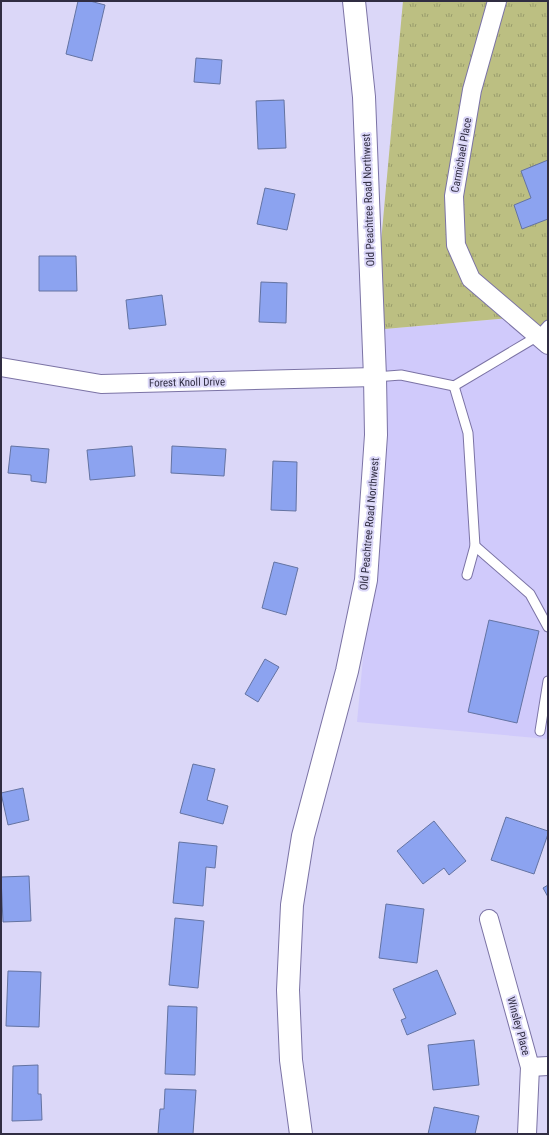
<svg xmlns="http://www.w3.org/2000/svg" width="549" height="1135" font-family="'Roboto Condensed',sans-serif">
<defs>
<pattern id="grass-tufts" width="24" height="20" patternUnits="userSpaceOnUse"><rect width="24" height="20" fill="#bcbf82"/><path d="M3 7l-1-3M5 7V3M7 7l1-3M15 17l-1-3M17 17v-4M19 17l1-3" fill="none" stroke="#999c6c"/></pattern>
</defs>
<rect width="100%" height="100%" fill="#dbd7f8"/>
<path fill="#d0cafb" d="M523 317 548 340V739L357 722 375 530 373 330Z"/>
<path fill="url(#grass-tufts)" d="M403 1H548V340L522 317 373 330Z"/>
<g fill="#8ca3f0" stroke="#6473a2">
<path d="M78 1H90L105 5 92 61 66 54Z"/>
<path d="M196 58 222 60 220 84 194 82Z"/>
<path d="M284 100 286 148 258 149 256 101Z"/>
<path d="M548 160V219L522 229 514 205 531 198 521 171Z"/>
<path d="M265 188 295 194 287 230 257 224Z"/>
<path d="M39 256H76L77 291H39Z"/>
<path d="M261 282 287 283 286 323 259 322Z"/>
<path d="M162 295 166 325 129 329 126 300Z"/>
<path d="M11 446 49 449 46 483 31 481V475L8 473Z"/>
<path d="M132 446 135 476 90 480 87 450Z"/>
<path d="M172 446 226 449 224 476 171 473Z"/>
<path d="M273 461 297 462 296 511 271 510Z"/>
<path d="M274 562 298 568 286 615 262 608Z"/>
<path d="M489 620 539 631 517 723 468 712Z"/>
<path d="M265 659 279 667 258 702 245 694Z"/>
<path d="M193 764 215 769 207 800 228 806 223 824 180 813Z"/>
<path d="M23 788 29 820 8 825 1 793Z"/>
<path d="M506 817 548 831V834L534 874 491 860Z"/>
<path d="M434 821 466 861 449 875 444 868 423 884 397 851Z"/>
<path d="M179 842 217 846 215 868 206 867 203 906 173 903Z"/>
<path d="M29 876 31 921 3 922 1 877Z"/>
<path d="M548 885V897L543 888Z"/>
<path d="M386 904 424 909 417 963 379 958Z"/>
<path d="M175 918 204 921 198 988 169 985Z"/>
<path d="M437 970 456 1014 407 1035 401 1020 406 1018 393 989Z"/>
<path d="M8 971 41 972 39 1027 6 1026Z"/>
<path d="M168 1006 197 1007 195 1075 165 1074Z"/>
<path d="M474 1040 479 1085 433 1090 428 1045Z"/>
<path d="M38 1065V1094H41L42 1120 12 1121 13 1066Z"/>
<path d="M165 1089 196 1090 193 1134H158L160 1109H164Z"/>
<path d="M434 1107 479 1116 475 1134H428Z"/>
</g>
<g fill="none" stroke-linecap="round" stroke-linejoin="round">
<defs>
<g id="service">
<path d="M375 377 401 375 454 386 538 336 548 325"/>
<path d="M454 386 468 433 475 546 467 575"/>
<path d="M475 546 530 594 548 627"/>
<path d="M540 731 548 681"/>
</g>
<g id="minor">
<path d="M497 1 472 90 454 196 456 245 471 279 548 345"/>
<path d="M1 367 101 384 375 377"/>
<path d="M489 919 530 1067 527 1134"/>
<path d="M530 1067 548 1066"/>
</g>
<path id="secondary" d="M301 1134 291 1060 288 990 292 905 303 836 347 671 366 580 376 435 375 377 364 97 354 1"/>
</defs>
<use href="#service" stroke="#7b73a5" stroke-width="11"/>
<use href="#minor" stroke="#7b73a5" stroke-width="20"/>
<use href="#secondary" stroke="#7b73a5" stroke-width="24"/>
<use href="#service" stroke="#fff" stroke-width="9"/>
<use href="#minor" stroke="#fff" stroke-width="18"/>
<use href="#secondary" stroke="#fff" stroke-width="22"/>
</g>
<g text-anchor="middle" stroke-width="4" stroke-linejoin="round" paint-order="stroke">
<g font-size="11" fill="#302d42" stroke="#dbd7f8">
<text transform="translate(461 155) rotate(-80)" y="4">Carmichael Place</text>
<text transform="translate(368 200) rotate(-92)" y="4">Old Peachtree Road Northwest</text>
<text transform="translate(187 382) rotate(-1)" y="4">Forest Knoll Drive</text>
<text transform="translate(369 524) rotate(-85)" y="4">Old Peachtree Road Northwest</text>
<text transform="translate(519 1026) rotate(75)" y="4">Winsley Place</text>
</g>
</g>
<rect width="549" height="1135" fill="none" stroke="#302d42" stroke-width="4"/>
</svg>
